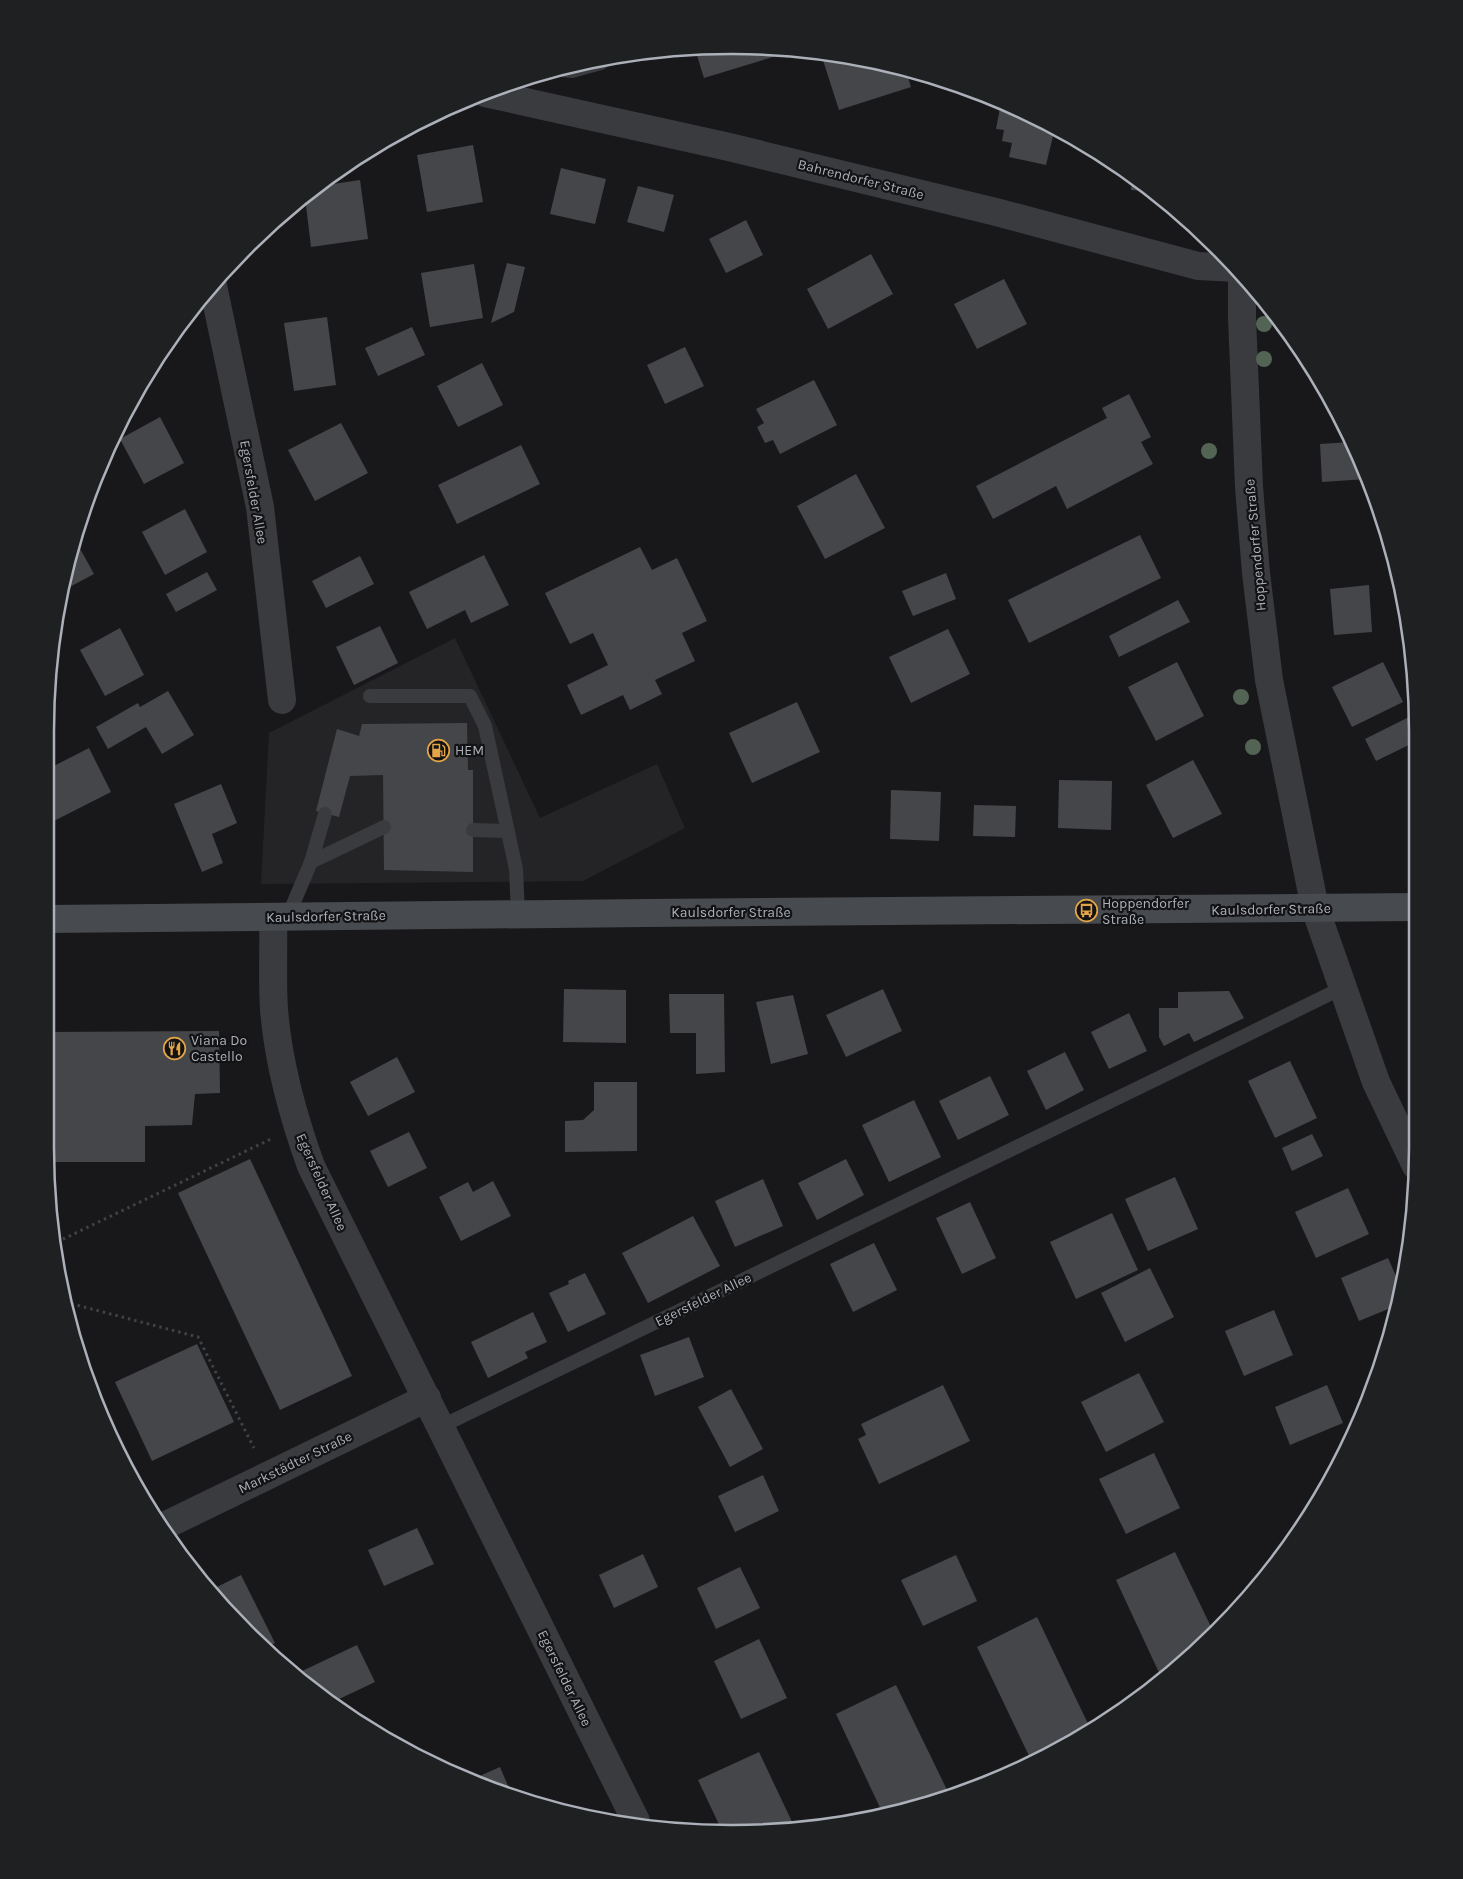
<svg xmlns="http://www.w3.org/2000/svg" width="1463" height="1879" font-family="Karla,sans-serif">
<rect width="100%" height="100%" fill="#18181a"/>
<path fill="#242427" d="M455 638 540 818 657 764 685 828 583 881 261 884 269 733Z"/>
<g fill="#45464a">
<path d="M773 47 776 56 704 78 695 49Z"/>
<path d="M821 54 905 68 911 87 839 110Z"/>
<path d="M1001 103 1035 116 1055 128 1046 165 1009 157 1012 143 1002 141 1004 130 996 129Z"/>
<path d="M473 145 483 202 427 212 417 155Z"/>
<path d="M561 168 606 179 595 224 550 214Z"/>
<path d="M1132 176 1149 187 1155 192 1131 190Z"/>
<path d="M360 180 368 239 311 247 305 197 320 186Z"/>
<path d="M638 186 674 195 664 232 627 222Z"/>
<path d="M746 220 763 255 726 273 709 239Z"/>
<path d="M871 254 893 294 828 329 807 289Z"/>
<path d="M507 263 525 267 514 312 491 323Z"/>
<path d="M474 264 483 318 430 327 421 273Z"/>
<path d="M1004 279 1027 324 977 349 954 304Z"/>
<path d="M327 317 336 385 294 391 284 323Z"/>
<path d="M412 327 425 355 378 376 365 348Z"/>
<path d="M685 347 704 386 665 404 647 365Z"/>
<path d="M482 363 503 405 458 427 437 386Z"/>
<path d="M814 380 837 425 780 454 773 440 765 443 757 427 764 423 756 409Z"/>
<path d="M1129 394 1151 437 1141 442 1153 464 1067 509 1056 486 993 519 976 486 1107 418 1102 408Z"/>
<path d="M160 417 184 463 144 484 120 439Z"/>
<path d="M341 423 368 473 315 501 288 450Z"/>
<path d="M1351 442 1367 479 1322 482 1320 444Z"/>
<path d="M521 445 540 484 457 524 438 485Z"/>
<path d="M856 474 885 528 825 559 797 506Z"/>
<path d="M185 509 207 552 165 575 142 532Z"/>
<path d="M1140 535 1161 578 1029 643 1008 600Z"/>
<path d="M78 545 94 574 66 589 74 547Z"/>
<path d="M640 547 652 570 677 558 707 621 682 633 695 661 655 680 662 694 630 710 623 695 581 715 567 685 608 665 593 633 570 644 545 593Z"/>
<path d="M484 555 509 605 471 623 465 610 427 629 409 592Z"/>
<path d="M360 556 374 584 326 608 312 581Z"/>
<path d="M207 572 217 590 176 612 166 594Z"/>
<path d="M946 573 956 599 913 616 902 591Z"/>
<path d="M1369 585 1372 632 1334 635 1330 589Z"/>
<path d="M1178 600 1190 622 1119 657 1109 636Z"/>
<path d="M380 626 398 663 354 685 336 647Z"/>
<path d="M120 628 144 675 105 696 80 650Z"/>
<path d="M948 629 970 674 911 703 889 657Z"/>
<path d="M1177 662 1204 716 1156 741 1128 687Z"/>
<path d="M1383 662 1403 702 1352 727 1332 687Z"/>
<path d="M168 691 194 735 162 754 146 727 108 749 96 727 138 703 140 707Z"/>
<path d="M797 702 820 752 752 783 729 733Z"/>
<path d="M1417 713V741L1376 761 1365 739Z"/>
<path d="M467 723 468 770H473V872L384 870 383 775 350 776 339 817 316 811 337 729 359 736 362 724Z"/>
<path d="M89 748 111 792 46 825V770Z"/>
<path d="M1193 760 1222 814 1173 838 1146 785Z"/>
<path d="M1059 780 1112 781 1111 830 1058 828Z"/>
<path d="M221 784 237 823 212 834 223 863 202 872 174 804Z"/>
<path d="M891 790 941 792 939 841 890 839Z"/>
<path d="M974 805 1016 806 1015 837 973 836Z"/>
<path d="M564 989 626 990V1043L563 1042Z"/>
<path d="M883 989 902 1031 846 1057 826 1015Z"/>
<path d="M1229 991 1244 1018 1194 1042 1189 1033 1164 1046 1159 1037V1008H1178V992Z"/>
<path d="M669 994H724L725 1072 696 1074V1033H670Z"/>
<path d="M793 995 808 1054 771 1064 756 1002Z"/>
<path d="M1129 1013 1147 1051 1109 1069 1091 1032Z"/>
<path d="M219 1031 220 1093 195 1094 192 1125 145 1126V1162H47L45 1147V1032Z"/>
<path d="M1065 1052 1084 1090 1046 1110 1027 1071Z"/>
<path d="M397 1057 415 1092 368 1116 350 1082Z"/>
<path d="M1290 1061 1317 1118 1275 1138 1248 1081Z"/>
<path d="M990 1076 1009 1115 958 1140 939 1101Z"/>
<path d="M594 1082H637V1151L565 1152V1121L583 1120 594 1110Z"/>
<path d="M914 1100 941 1157 889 1182 862 1125Z"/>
<path d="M409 1132 427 1168 388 1187 370 1151Z"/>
<path d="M1312 1134 1323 1156 1292 1171 1282 1148Z"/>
<path d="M250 1159 352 1376 280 1410 178 1193Z"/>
<path d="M846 1159 864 1195 817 1220 798 1183Z"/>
<path d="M1175 1177 1198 1229 1148 1251 1125 1199Z"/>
<path d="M763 1179 783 1226 735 1247 715 1201Z"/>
<path d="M493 1181 511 1216 461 1241 439 1197 468 1182 473 1192Z"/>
<path d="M1348 1188 1369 1234 1316 1258 1295 1212Z"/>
<path d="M970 1202 996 1258 962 1274 936 1218Z"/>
<path d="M1112 1213 1138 1270 1076 1299 1050 1242Z"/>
<path d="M693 1216 720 1266 648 1303 622 1253Z"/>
<path d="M874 1243 897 1290 853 1312 830 1264Z"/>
<path d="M1388 1258 1402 1290 1398 1305 1359 1321 1341 1278Z"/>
<path d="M1150 1268 1174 1317 1125 1342 1101 1293Z"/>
<path d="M585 1273 606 1314 568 1332 549 1293 569 1284 568 1281Z"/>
<path d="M1274 1310 1293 1355 1244 1376 1225 1331Z"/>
<path d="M533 1312 547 1342 525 1352 528 1358 488 1378 471 1342Z"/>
<path d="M689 1337 704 1377 655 1396 640 1355Z"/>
<path d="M197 1344 234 1422 152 1461 115 1382Z"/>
<path d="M1139 1373 1164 1422 1106 1452 1081 1402Z"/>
<path d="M943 1385 970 1441 879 1484 858 1439 866 1435 861 1424Z"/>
<path d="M1327 1385 1343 1423 1290 1445 1275 1407Z"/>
<path d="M731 1389 763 1449 730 1467 698 1407Z"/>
<path d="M1154 1453 1180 1508 1126 1534 1099 1479Z"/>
<path d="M763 1475 779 1511 735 1532 718 1496Z"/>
<path d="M417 1528 434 1564 384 1586 368 1550Z"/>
<path d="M1175 1552 1213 1631 1184 1663 1162 1679 1116 1580Z"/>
<path d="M643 1554 658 1587 614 1608 599 1575Z"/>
<path d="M956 1555 977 1601 923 1626 901 1580Z"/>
<path d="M740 1567 760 1608 716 1629 697 1588Z"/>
<path d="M241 1575 275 1643 265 1648 246 1633 213 1589Z"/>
<path d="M1037 1617 1091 1730 1075 1742 1031 1760 977 1647Z"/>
<path d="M759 1639 787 1698 741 1719 714 1661Z"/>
<path d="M357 1645 375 1682 335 1701 302 1676 300 1672Z"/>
<path d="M896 1685 949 1794 909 1811 883 1814 836 1714Z"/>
<path d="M759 1752 794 1826 732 1834 723 1833 698 1780Z"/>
<path d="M500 1767 511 1793 475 1778Z"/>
</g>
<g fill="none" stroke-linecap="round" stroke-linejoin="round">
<g stroke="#3f4246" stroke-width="3" stroke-dasharray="2.5 4" stroke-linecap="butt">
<path d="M57 1242 271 1139"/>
<path d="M65 1302 198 1337 254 1448"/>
<path d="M108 1421 148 1501"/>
</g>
<g stroke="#393b3f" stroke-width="14">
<path d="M561 70 572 71 601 63 604 60"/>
<path d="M370 696H470L485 726 516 869 518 914"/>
<path d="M473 830 506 831"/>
<path d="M311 862 325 814"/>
<path d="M288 916 311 862 384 827"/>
<path d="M440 1427 1171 1072 1342 988"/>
</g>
<g stroke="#393b3f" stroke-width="28">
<path d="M485 93 729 147 996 212 1198 266 1236 268"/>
<path d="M1242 273V318L1249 487 1256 573 1269 680 1315 908 1376 1082 1416 1166"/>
<path d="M213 286 260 507 282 700"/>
<path d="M273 917C274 947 272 979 274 1009 278 1062 293 1116 311 1166L636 1821"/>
<path d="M164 1526 427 1398"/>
</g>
<path stroke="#474a4e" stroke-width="28" d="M46 919 647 913 1417 907"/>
</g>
<g fill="#536454">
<circle cx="1264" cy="324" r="8"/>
<circle cx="1264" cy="359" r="8"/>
<circle cx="1209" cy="451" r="8"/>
<circle cx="1241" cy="697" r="8"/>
<circle cx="1253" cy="747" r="8"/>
</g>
<defs>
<symbol id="fuel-ring" viewBox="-11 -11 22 22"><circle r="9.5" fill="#131315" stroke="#e4a546" stroke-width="1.5"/><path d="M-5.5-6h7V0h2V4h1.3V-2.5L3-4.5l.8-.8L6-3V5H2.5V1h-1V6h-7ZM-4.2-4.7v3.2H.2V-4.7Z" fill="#e4a546"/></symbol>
<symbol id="bus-ring" viewBox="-11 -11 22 22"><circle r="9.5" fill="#131315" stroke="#e4a546" stroke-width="1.5"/><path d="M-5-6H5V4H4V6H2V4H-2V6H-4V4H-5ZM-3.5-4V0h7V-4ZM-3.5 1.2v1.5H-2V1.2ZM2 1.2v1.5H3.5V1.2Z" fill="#e4a546"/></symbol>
<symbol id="restaurant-ring" viewBox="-11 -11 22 22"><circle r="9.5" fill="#131315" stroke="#e4a546" stroke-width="1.5"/><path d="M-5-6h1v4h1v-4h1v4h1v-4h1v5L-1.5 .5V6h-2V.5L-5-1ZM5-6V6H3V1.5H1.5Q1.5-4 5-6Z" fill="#e4a546"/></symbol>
</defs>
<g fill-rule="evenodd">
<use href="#fuel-ring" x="426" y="738" width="25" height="25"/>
<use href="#bus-ring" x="1074" y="898" width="25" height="25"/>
<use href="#restaurant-ring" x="162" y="1036" width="25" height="25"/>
</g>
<g text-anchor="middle" stroke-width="4.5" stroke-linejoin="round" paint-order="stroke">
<g font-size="14" fill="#abb0b9" stroke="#131315">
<text transform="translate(861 179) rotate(14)" y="5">Bahrendorfer Straße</text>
<text transform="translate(254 492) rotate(80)" y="5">Egersfelder Allee</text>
<text transform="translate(1255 545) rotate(-95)" y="5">Hoppendorfer Straße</text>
<text transform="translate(1271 909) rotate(-1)" y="5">Kaulsdorfer Straße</text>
<text x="731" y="917">Kaulsdorfer Straße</text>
<text transform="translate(326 916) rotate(-1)" y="5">Kaulsdorfer Straße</text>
<text transform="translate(322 1182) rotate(66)" y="5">Egersfelder Allee</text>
<text transform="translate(703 1299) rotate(-26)" y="5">Egersfelder Allee</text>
<text transform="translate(295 1462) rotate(-26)" y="5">Markstädter Straße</text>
<text transform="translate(565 1678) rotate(64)" y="5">Egersfelder Allee</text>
</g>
<g font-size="14" fill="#abb0b9" stroke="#131315" text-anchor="start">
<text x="455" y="755">HEM</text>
<text x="1102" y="908">Hoppendorfer<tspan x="1102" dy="16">Straße</tspan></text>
<text x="191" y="1045">Viana Do<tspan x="191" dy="16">Castello</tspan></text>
</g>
</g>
<path d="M0 0H1463V1879H0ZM731 54H732A677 677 0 0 1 1409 731V1148A677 677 0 0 1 732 1825H731A677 677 0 0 1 54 1148V731A677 677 0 0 1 731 54Z" fill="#1f2022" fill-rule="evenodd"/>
<path fill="none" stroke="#abb0b9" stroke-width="2.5" d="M731 54H732A677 677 0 0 1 1409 731V1148A677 677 0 0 1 732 1825H731A677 677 0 0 1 54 1148V731A677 677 0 0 1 731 54Z"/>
</svg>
